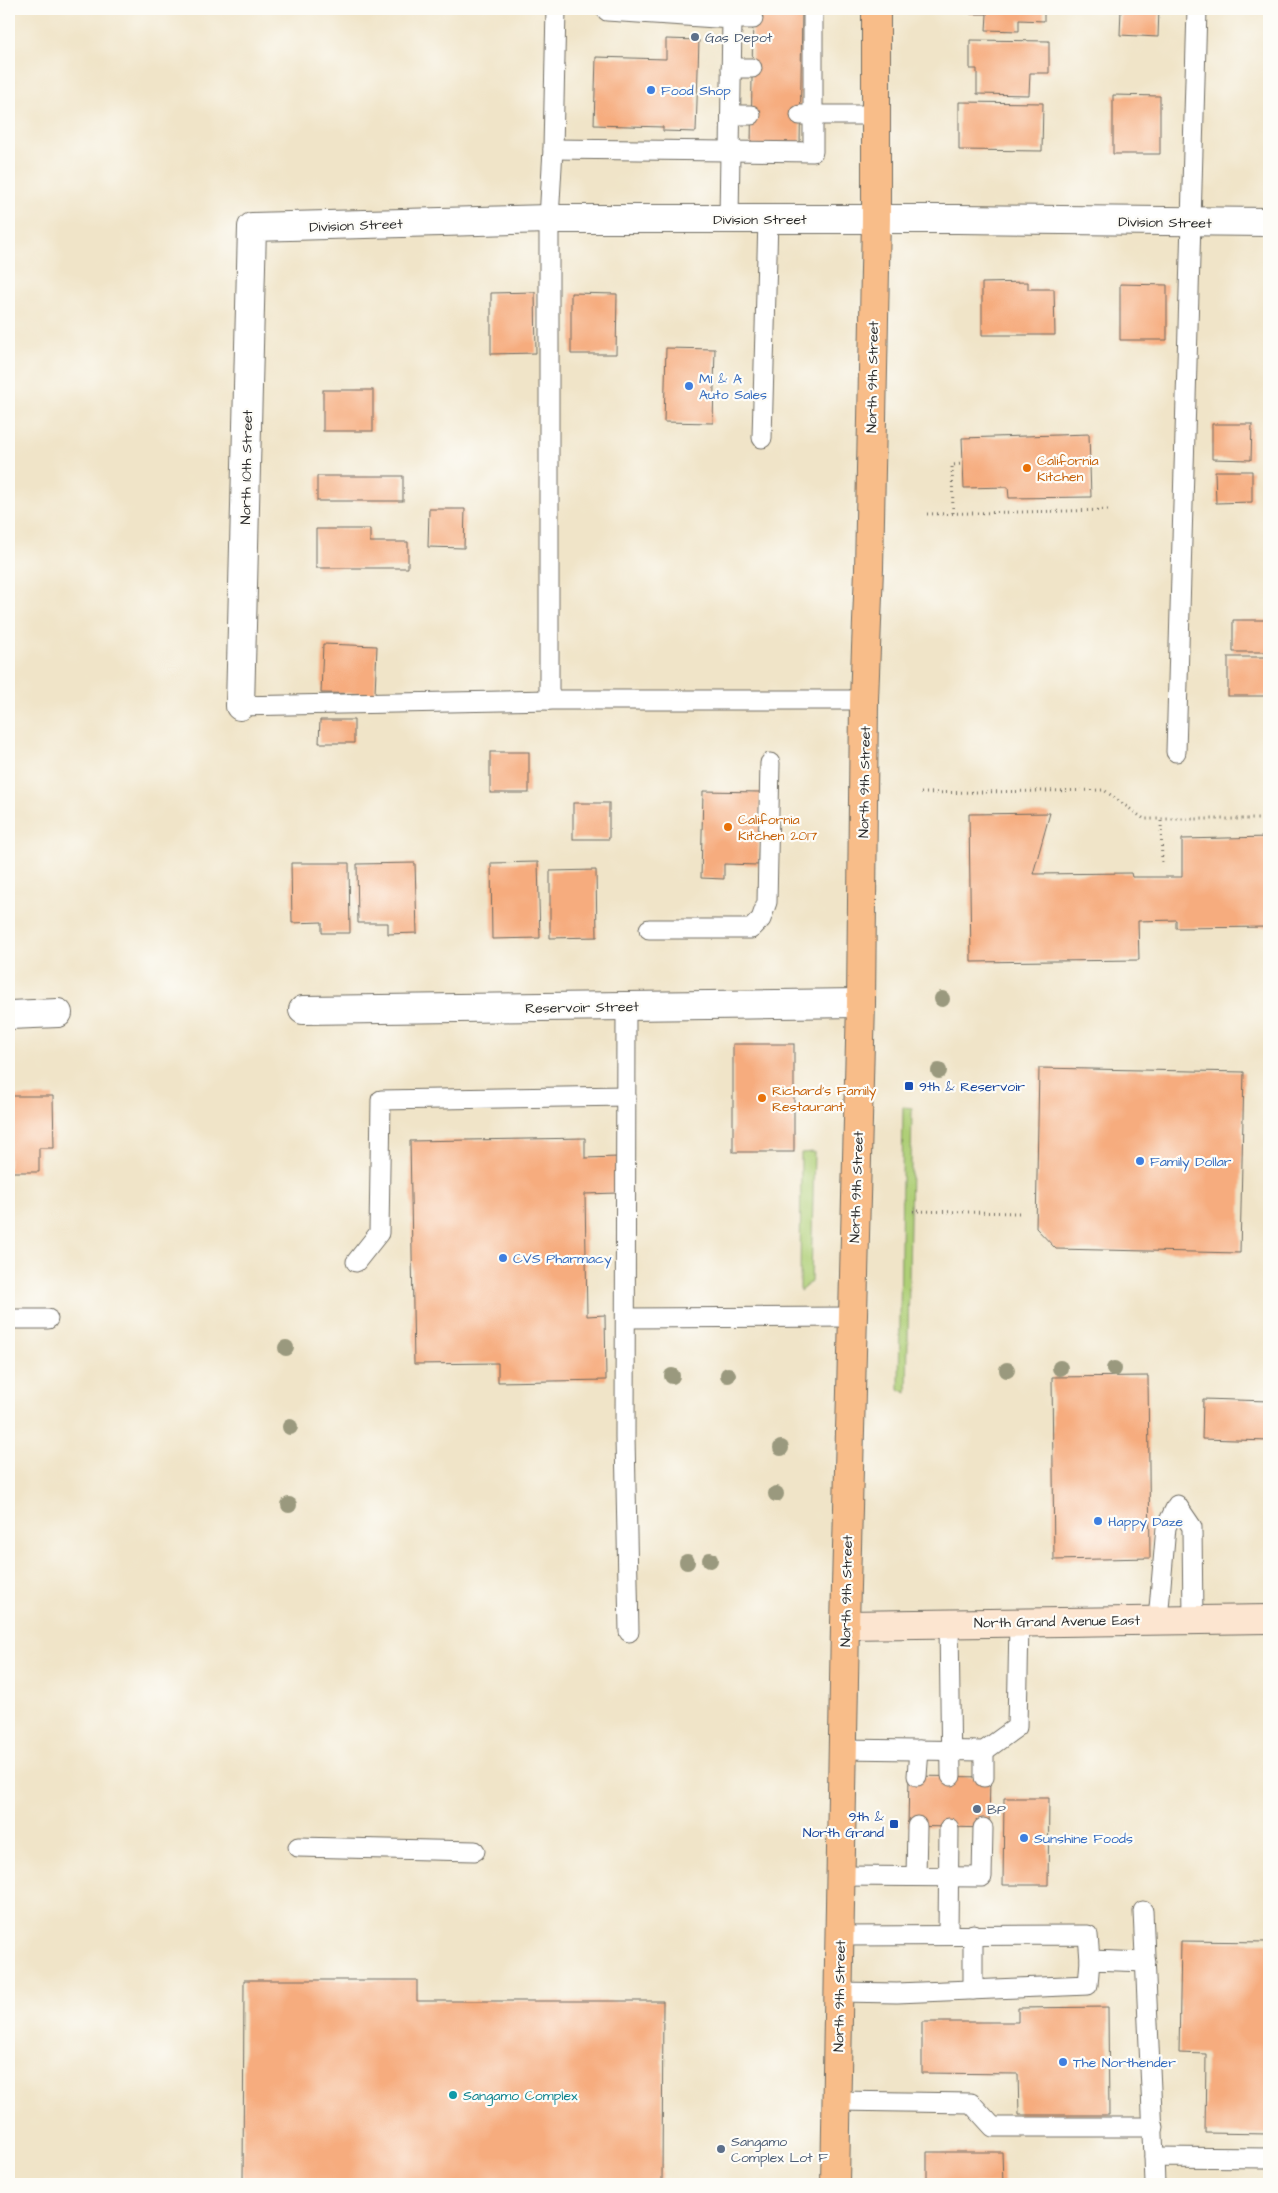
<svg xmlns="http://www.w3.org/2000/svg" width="1278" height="2193" font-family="'Architects Daughter',sans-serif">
<rect width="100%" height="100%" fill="#fdfcf7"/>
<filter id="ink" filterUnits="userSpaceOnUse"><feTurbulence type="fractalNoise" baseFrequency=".02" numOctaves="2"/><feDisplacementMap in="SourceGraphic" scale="10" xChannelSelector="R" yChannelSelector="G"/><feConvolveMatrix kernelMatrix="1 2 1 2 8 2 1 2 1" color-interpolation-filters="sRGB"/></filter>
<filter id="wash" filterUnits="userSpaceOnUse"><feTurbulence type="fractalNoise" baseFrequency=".0096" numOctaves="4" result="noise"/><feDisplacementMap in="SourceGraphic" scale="20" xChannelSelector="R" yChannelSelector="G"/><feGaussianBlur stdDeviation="1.12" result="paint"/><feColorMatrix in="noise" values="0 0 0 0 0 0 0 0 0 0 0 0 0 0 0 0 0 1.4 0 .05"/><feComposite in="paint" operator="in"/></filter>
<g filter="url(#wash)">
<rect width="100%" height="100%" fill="#f0e4c8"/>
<g fill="#afcf77" stroke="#6d7d51">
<path d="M903 1107 912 1108 907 1393 899 1389Z"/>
<path d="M814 1152 811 1282 800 1291 801 1153Z"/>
</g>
<g id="blocks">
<g fill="#f6ac7e">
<path d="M753 9H802L800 146H751Z"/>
<path d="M970 9H1044V21L1019 20V31L986 30 987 14H970Z"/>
<path d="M1121 9H1159L1158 37 1120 35Z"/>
<path d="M666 39 699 40 696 132 663 131V127L594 125 596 57 666 59Z"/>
<path d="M970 40 1049 41V73H1030L1029 95 977 94V69H970Z"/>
<path d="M1113 95 1160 96V154H1113Z"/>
<path d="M959 102 1043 103 1042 151 959 150Z"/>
<path d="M1028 282V289H1054L1055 335H982V283Z"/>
<path d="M1120 284 1167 285V340H1120Z"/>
<path d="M535 292 536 353 491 354V293Z"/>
<path d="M571 293 617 294 616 354H571Z"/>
<path d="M666 348 715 349 713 423 664 422Z"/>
<rect x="323" y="390" width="50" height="41"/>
<path d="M1212 424H1252L1251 460 1212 459Z"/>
<path d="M1089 434 1091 497 1009 498 1008 487 964 488 962 438Z"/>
<path d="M1215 471H1252V502L1216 503Z"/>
<rect x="317" y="476" width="86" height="25"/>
<path d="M429 509H465L464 548 428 547Z"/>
<path d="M316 529H370V542H408V568H316Z"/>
<path d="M1233 620H1268L1269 652H1233Z"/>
<path d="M323 644 377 646 375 694 321 693Z"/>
<rect x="1228" y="657" width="41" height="39"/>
<path d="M320 720H354V743H319Z"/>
<rect x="490" y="752" width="39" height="41"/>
<path d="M703 791 760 792 758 865 724 864V879L701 878Z"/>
<rect x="573" y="803" width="36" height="36"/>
<path d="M1050 813 1033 874 1131 873 1132 877H1182V839L1269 837V927L1176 928V920L1138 921 1139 960 971 962 969 814Z"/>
<path d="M538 862 540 938 492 939 491 863Z"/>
<path d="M291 863H349L350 933H322V922L292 923Z"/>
<path d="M415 863 417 933 388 934V923H358L357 864Z"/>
<path d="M596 870 597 937 550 938V871Z"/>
<rect x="733" y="1044" width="61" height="108"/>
<path d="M1039 1068 1244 1072 1240 1253 1056 1249 1036 1228Z"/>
<path d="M9 1096H53L54 1148H39V1172H9Z"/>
<path d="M585 1138V1158L618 1157V1193L585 1194 587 1316 605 1315 606 1380 498 1382V1363L414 1364 410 1141Z"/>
<path d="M1148 1376 1150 1558 1054 1560 1052 1377Z"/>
<path d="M1203 1399 1269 1401V1441L1202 1439Z"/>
<path d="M909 1776 990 1777 989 1828 908 1826Z"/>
<path d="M1004 1798H1049L1048 1885H1003Z"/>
<path d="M1181 1941 1269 1942V2134L1205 2133 1206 2054 1179 2053Z"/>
<path d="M244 1980H417V2001H663L662 2184H243Z"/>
<path d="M1108 2007 1109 2115H1019L1018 2074 922 2073V2022H1018V2008Z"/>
<path d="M927 2152H1002L1003 2184H927Z"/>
</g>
</g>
</g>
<g filter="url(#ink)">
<use href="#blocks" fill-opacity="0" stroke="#706c62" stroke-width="1"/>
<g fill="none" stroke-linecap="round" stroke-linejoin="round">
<defs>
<g id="lane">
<path d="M607 9V11L732 19 729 219"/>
<path d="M732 9V19H753"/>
<path d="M731 68H752"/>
<path d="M731 115H751"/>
<path d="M800 115H813V9"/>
<path d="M553 149 813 152V115H876"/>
<path d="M762 438 768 219"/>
<path d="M549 700V219L553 149 556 9"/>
<path d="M240 706 549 700H864"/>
<path d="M1176 752 1197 9"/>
<path d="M649 929H751L761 919 767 902 770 763"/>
<path d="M626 1007 625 1438 629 1632"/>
<path d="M356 1262 379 1233 381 1100 626 1096"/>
<path d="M627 1318 852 1317"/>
<path d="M9 1319H48"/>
<path d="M1158 1620 1166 1527 1177 1505 1192 1527 1193 1620"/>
<path d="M949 1623 951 1776"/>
<path d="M843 1749 984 1751 1017 1727 1019 1622"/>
<path d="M984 1751V1777"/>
<path d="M917 1776 919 1750"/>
<path d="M298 1847 475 1851"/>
<path d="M841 1876 982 1877 983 1828"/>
<path d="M916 1876 917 1826"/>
<path d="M1143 1911 1154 2157"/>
<path d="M973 1934V1990"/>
<path d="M948 1935 949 1828"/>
<path d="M840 1936 1088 1935 1090 1960"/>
<path d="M840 1992 897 1993 1088 1985 1090 1960 1146 1962"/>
<path d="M837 2101 971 2103 993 2127H1154"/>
<path d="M1155 2184 1154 2157 1269 2158"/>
</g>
<g id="street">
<path d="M240 706 252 227 549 219H957L1269 222"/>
<path d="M303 1010 861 1003"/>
<path d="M9 1015 58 1013"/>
</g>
<path id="secondary" d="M845 1625 1269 1619"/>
<path id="primary" d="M835 2184 845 1625 861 1003 864 700 869 569 876 219V9"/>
</defs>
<use href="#lane" stroke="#706c62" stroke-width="21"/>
<use href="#street" stroke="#706c62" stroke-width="30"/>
<use href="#secondary" stroke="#706c62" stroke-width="30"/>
<use href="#primary" stroke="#706c62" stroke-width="30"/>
<g stroke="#706c62" stroke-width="3" stroke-dasharray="1 4" stroke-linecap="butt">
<path d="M953 513 952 465 963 464"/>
<path d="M927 514 1110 510"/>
<path d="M921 793 1104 790 1144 819H1269"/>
<path d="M1161 821 1162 865"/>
<path d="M913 1211 1019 1213"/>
</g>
<use href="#lane" stroke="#fff" stroke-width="19"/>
<use href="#street" stroke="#fff" stroke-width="28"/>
<use href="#secondary" stroke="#fce5d0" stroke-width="28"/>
<use href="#primary" stroke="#f8bd89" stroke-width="28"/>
</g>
<g fill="#9a997e">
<circle cx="942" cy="999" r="8"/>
<circle cx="939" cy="1071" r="8"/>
<circle cx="286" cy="1348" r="8"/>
<circle cx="1060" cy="1368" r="8"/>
<circle cx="1114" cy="1369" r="8"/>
<circle cx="1007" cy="1370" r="8"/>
<circle cx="728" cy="1375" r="8"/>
<circle cx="672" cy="1376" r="8"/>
<circle cx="290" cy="1427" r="8"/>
<circle cx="781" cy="1448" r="8"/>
<circle cx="776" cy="1494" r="8"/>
<circle cx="289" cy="1505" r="8"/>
<circle cx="710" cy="1560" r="8"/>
<circle cx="687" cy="1562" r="8"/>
</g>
</g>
<g fill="#5c6f8a" stroke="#fdfcf7" stroke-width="2">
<circle cx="695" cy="37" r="5"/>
<circle cx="977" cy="1809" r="5"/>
<circle cx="721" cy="2149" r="5"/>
</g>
<g fill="#3f7fe0" stroke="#fdfcf7" stroke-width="2">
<circle cx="651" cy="90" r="5"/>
<circle cx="689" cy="386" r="5"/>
<circle cx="1140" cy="1161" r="5"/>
<circle cx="503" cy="1258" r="5"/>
<circle cx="1098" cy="1521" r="5"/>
<circle cx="1024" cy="1838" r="5"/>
<circle cx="1063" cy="2062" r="5"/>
</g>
<g fill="#e8710a" stroke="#fdfcf7" stroke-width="2">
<circle cx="1027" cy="468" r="5"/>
<circle cx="728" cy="827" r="5"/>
<circle cx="762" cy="1098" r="5"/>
</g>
<g fill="#1a4fb4" stroke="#fdfcf7" stroke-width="2">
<rect x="904" y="1081" width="10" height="10" rx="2.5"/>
<rect x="889" y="1819" width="10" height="10" rx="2.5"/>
</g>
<circle fill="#0f9aa8" stroke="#fdfcf7" stroke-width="2" cx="453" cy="2095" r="5"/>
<g text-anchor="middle" stroke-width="4.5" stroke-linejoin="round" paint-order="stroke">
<g font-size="14" fill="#4e5e75" stroke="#fdfcf7" text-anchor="start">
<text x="705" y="42">Gas Depot</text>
<text x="987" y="1814">BP</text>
<text x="731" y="2146">Sangamo<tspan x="731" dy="16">Complex Lot F</tspan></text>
</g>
<g font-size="14" fill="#366cbe" stroke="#fdfcf7" text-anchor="start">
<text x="661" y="95">Food Shop</text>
<text x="699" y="383">M1 &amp; A<tspan x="699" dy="16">Auto Sales</tspan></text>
<text x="1150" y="1166">Family Dollar</text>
<text x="513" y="1263">CVS Pharmacy</text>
<text x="1108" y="1526">Happy Daze</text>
<text x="1034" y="1843">Sunshine Foods</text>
<text x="1073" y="2067">The Northender</text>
</g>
<g font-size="14" fill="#2b2b2b" stroke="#fdfcf7">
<text x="760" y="224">Division Street</text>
<text transform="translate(1165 222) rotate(1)" y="5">Division Street</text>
<text transform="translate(356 225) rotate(-2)" y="5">Division Street</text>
<text transform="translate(872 377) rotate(-89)" y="5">North 9th Street</text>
<text transform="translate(246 467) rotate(-89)" y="5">North 10th Street</text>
<text transform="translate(864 782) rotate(-89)" y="5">North 9th Street</text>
<text transform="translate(582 1007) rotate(-1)" y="5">Reservoir Street</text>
<text transform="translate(856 1187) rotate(-88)" y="5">North 9th Street</text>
<text transform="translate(846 1591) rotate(-89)" y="5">North 9th Street</text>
<text transform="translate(1057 1621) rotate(-1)" y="5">North Grand Avenue East</text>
<text transform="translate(839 1996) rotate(-89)" y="5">North 9th Street</text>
</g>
<g font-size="14" fill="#c56008" stroke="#fdfcf7" text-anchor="start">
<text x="1037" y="465">California<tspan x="1037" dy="16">Kitchen</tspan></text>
<text x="738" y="824">California<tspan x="738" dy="16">Kitchen 2017</tspan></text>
<text x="772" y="1095">Richard's Family<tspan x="772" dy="16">Restaurant</tspan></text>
</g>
<g font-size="14" fill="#164399" stroke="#fdfcf7" text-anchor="start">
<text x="919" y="1091">9th &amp; Reservoir</text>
<text x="884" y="1821" text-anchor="end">9th &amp;<tspan x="884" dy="16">North Grand</tspan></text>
</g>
<g font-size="14" fill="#0d838f" stroke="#fdfcf7" text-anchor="start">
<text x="463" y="2100">Sangamo Complex</text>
</g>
</g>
<rect width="1278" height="2193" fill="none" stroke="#fdfcf7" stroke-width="30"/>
</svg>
